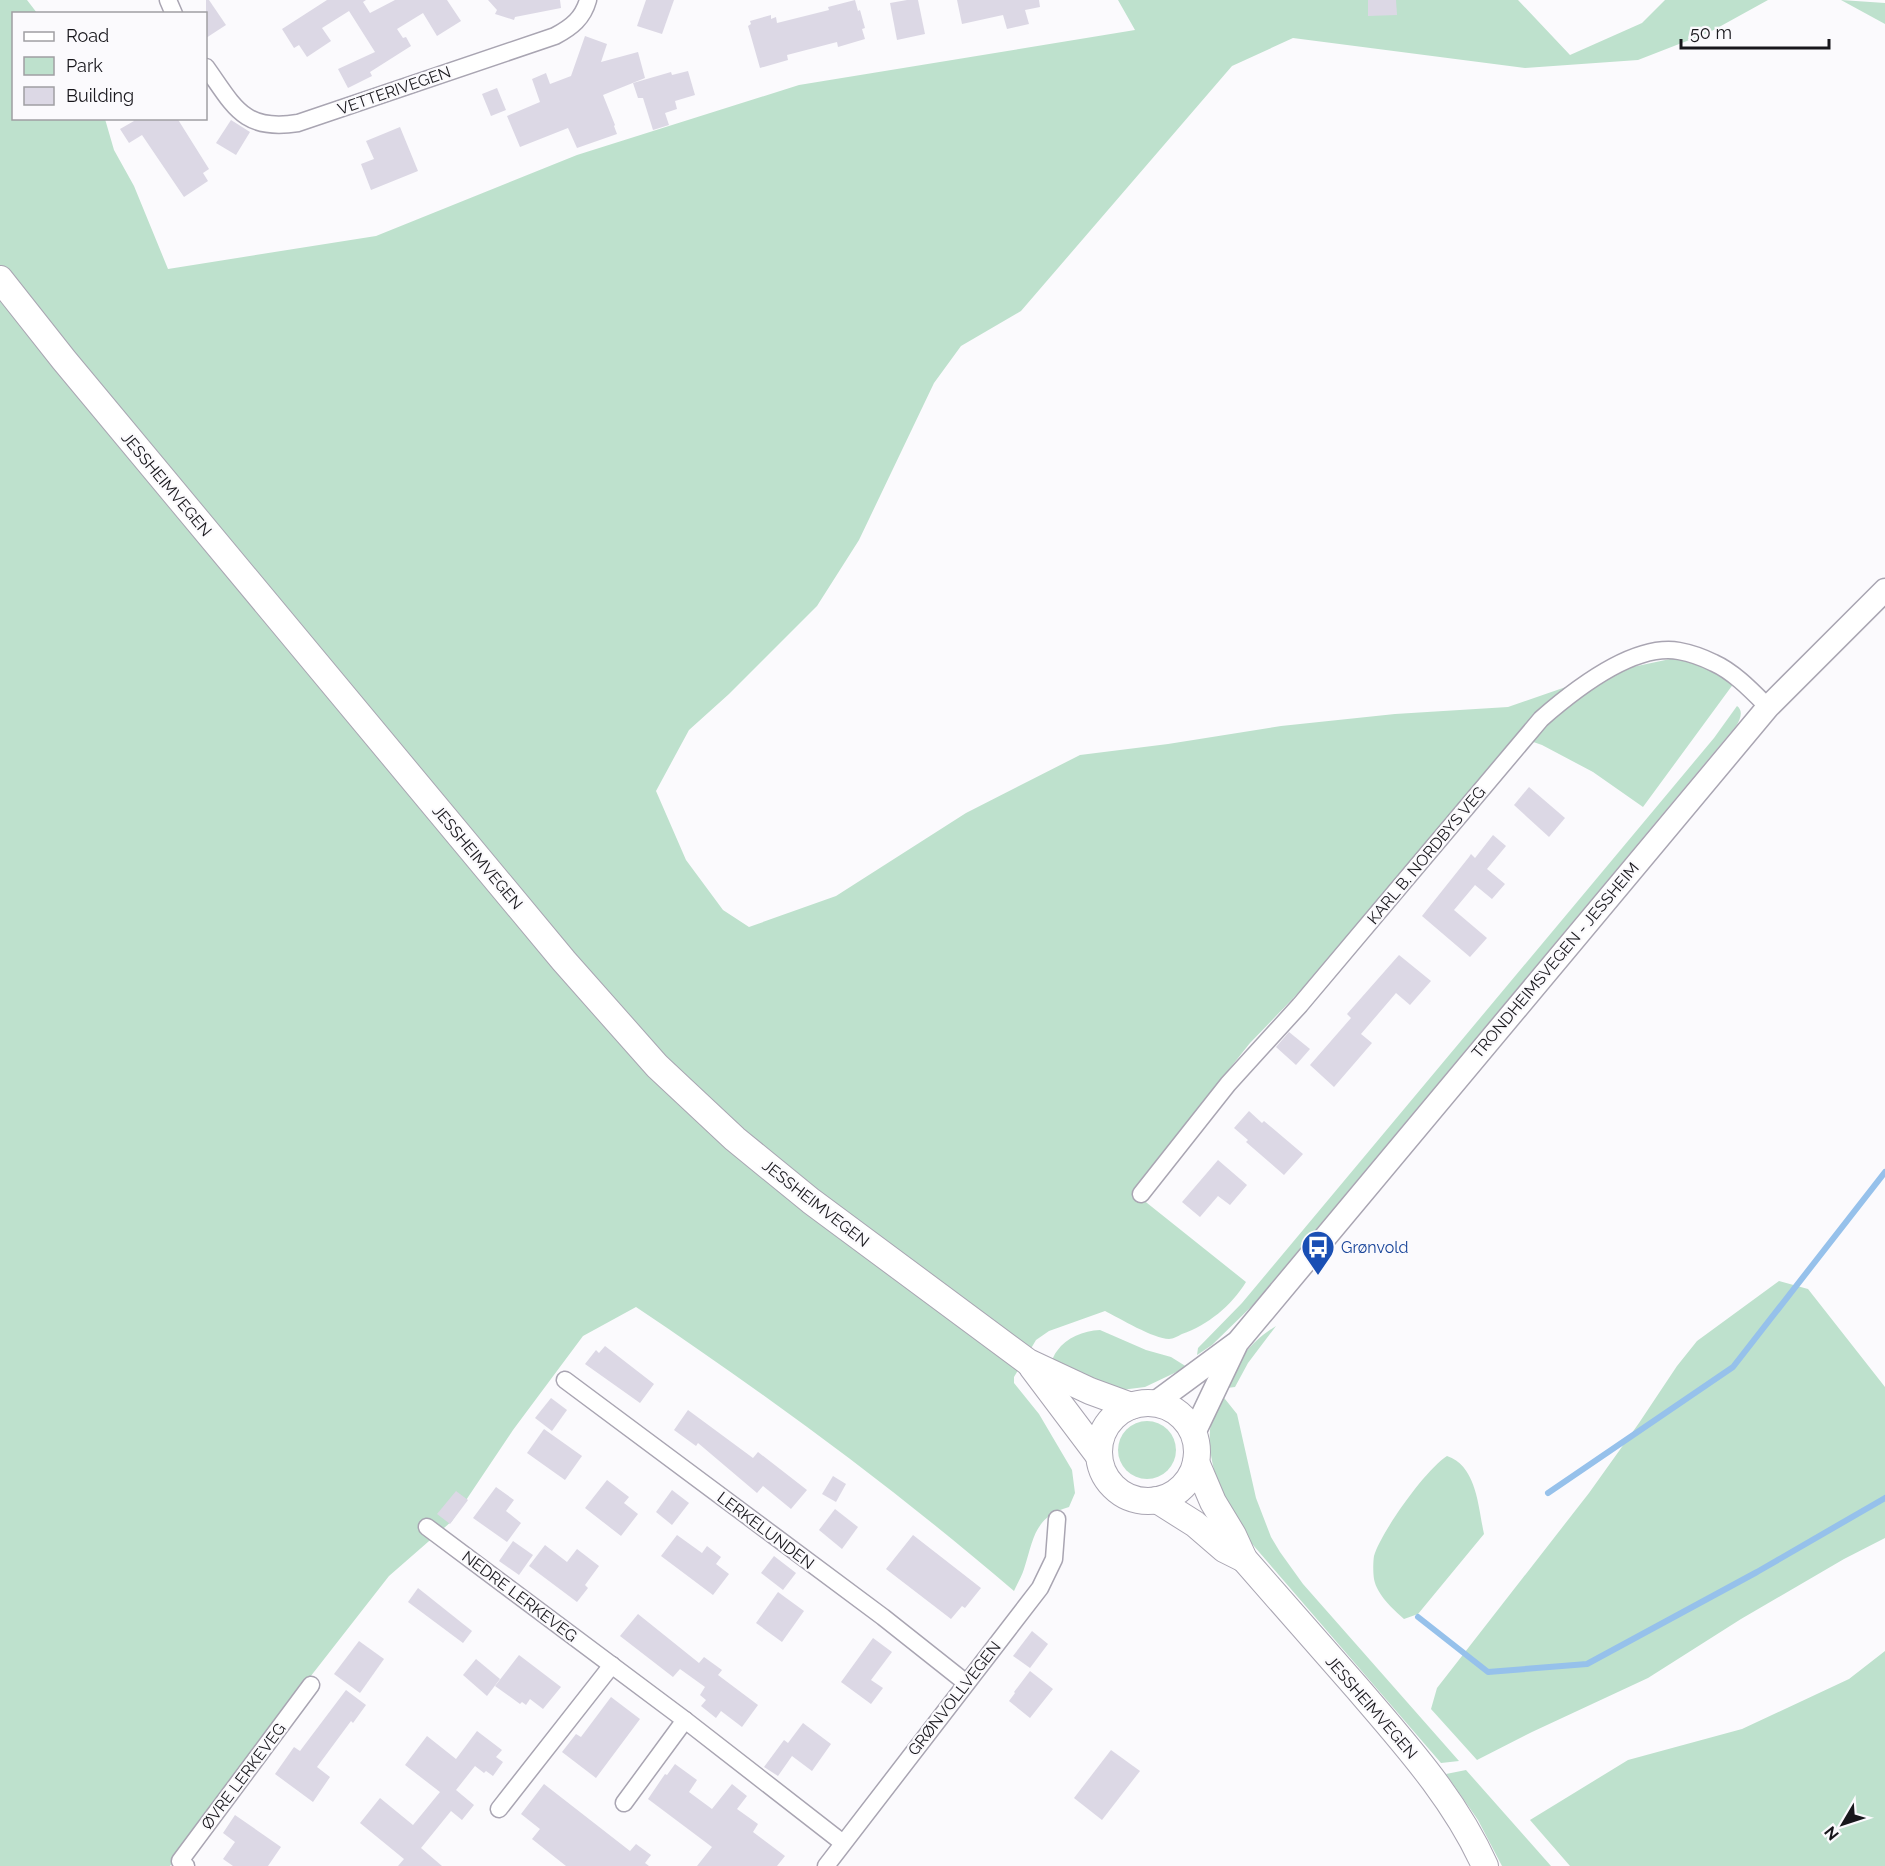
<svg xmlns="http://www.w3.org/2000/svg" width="1885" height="1866" font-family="Raleway,sans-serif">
<rect width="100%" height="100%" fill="#fbfafd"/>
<g fill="#bee1cd">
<path d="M0 0H27L37 13 14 14V118L105 119 114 150 134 186 168 269 376 236 577 155 799 85 1135 30 1118 0H1518L1570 55 1642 23 1665 0H1768L1710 32 1638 60 1525 68 1293 38 1232 66 1021 311 961 346 934 383 859 540 817 606 729 694 689 730 656 791 686 860 723 910 749 927 836 896 966 813 1080 755 1168 744 1281 726 1395 714 1508 707 1609 672 1689 655 1734 683 1643 807 1593 772 1542 745 1516 736 1302 989 1250 1043 1132 1191 1246 1282C1231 1306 1208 1325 1182 1334 1178 1336 1173 1339 1169 1339 1154 1339 1119 1318 1105 1311L1049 1331 1036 1340 1014 1377V1383L1039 1414 1072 1470 1075 1493 1069 1507C1034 1517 1034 1538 1024 1569 1022 1576 1017 1584 1014 1591 894 1488 767 1395 636 1307L583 1336 513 1430 452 1521 389 1576 296 1695 228 1791 170 1866H0Z"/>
<path d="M1841 0 1885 3V24Z"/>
<path d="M1737 706C1744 711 1740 720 1736 726L1253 1305 1212 1345 1197 1355 1198 1348 1242 1303 1714 738Z"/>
<path d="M1779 1281 1808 1289 1885 1387V1538L1844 1559 1741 1619 1648 1678 1532 1732 1477 1760 1431 1709 1437 1688 1589 1493 1639 1423 1677 1366 1697 1341Z"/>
<path d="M1276 1326 1248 1363 1235 1387 1227 1388C1234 1362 1253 1340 1276 1326Z"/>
<path d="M1100 1330 1146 1350 1171 1357 1187 1367 1145 1387 1121 1390 1050 1363C1054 1358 1053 1356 1057 1351 1067 1337 1083 1331 1100 1330Z"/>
<path d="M1221 1394 1237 1414 1256 1498 1271 1537 1280 1552 1303 1584 1459 1761 1441 1763 1247 1538C1227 1506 1207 1470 1210 1430 1211 1418 1217 1406 1221 1394Z"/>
<circle cx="1147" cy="1450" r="29"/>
<path d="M1447 1456C1477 1466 1478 1507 1484 1534L1418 1614 1404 1619C1393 1609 1377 1595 1374 1579 1373 1573 1373 1562 1374 1556 1381 1532 1426 1469 1447 1456Z"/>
<path d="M1885 1651V1866H1570L1530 1820 1628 1760 1742 1729 1849 1679Z"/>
<path d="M1466 1770 1551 1866H1502L1478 1820 1446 1774Z"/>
</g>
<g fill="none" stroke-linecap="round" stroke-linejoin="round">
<g stroke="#96c1eb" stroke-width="6">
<path d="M1548 1493 1733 1367 1885 1172"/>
<path d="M1418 1617 1488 1672 1587 1664 1757 1572 1885 1498"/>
</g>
</g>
<g fill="#dcd8e5">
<path d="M206 0H209L226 25 206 38Z"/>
<path d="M327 0H366L363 2 370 13 395 0H447L461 21 437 36 423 13 397 29 403 38 406 37 411 46 370 72 372 76 348 88 338 69 375 52 349 11 322 28 331 41 307 57 299 45 294 48 282 29Z"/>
<path d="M488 0H560L561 8 515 17 514 20 495 14 497 10Z"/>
<path d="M646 0H674L662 34 637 26Z"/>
<path d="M855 0 858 11 860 10 865 28 862 29 865 39 838 47 837 42 787 55 788 60 760 68 748 26 751 24 750 21 771 15V19L776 17 777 23 829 10 828 7Z"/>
<path d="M907 0H918L925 34 897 40 890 3Z"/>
<path d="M957 0H1039L1040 7 1025 10 1029 24 1007 29 1003 15 962 24Z"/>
<path d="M1368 0H1396L1397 15 1368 16Z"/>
<path d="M585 36 607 44 601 62 638 52 645 78 603 95 615 125 614 126 617 134 577 148 568 128 520 147 507 116 540 102 532 79 546 73 550 84 571 76Z"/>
<path d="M688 71 695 95 675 101 677 109 665 113 669 125 653 130 643 98H638L633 83 671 72 672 75Z"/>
<path d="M497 88 506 110 491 116 482 94Z"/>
<path d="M132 118H177L209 169 203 173 208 181 184 197 142 135 129 143 120 129 134 121Z"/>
<path d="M231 120 250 132 236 155 216 143Z"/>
<path d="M400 127 418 171 371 190 361 164 374 159 366 141Z"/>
<path d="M1529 787 1565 818 1549 837 1514 805Z"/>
<path d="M1493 835 1506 846 1487 869 1505 884 1492 899 1475 885 1454 910 1487 938 1470 957 1422 916 1469 857 1471 854 1475 858Z"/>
<path d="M1399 955 1431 981 1410 1005 1396 993 1361 1034 1372 1043 1334 1087 1310 1065 1351 1018 1347 1014Z"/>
<path d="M1289 1032 1310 1049 1296 1065 1276 1047Z"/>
<path d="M1249 1111 1262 1123 1264 1121 1303 1154 1284 1175 1246 1142 1248 1140 1234 1128Z"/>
<path d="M1218 1160 1247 1185 1230 1205 1218 1196 1200 1217 1182 1202Z"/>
<path d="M605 1346 654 1384 640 1403 585 1364 596 1350 599 1353Z"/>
<path d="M551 1398 567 1410 552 1431 535 1418Z"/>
<path d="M688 1410 753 1458 758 1452 807 1490 791 1509 763 1486 757 1493 698 1443 696 1446 674 1430Z"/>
<path d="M544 1429 582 1456 565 1480 527 1453Z"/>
<path d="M833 1476 846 1484 836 1502 822 1494Z"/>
<path d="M607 1480 629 1497 624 1503 638 1514 621 1536 585 1508Z"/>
<path d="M496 1487 514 1500 506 1511 521 1523 507 1542 473 1518Z"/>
<path d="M672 1490 689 1503 672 1525 656 1512Z"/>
<path d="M456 1491 468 1500 450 1524 437 1514Z"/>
<path d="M835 1509 858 1527 842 1549 819 1530Z"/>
<path d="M677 1535 702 1553 707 1546 721 1557 716 1564 729 1574 713 1595 661 1556Z"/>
<path d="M913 1535 981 1588 965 1608 962 1606 951 1619 886 1569Z"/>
<path d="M513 1541 533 1555 519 1575 499 1561Z"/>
<path d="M545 1545 567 1562 577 1549 599 1566 585 1585 588 1588 577 1602 529 1566Z"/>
<path d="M774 1556 796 1573 783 1590 761 1573Z"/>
<path d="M418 1588 472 1631 463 1643 408 1602Z"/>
<path d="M778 1592 804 1611 782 1642 756 1623Z"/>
<path d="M638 1614 699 1663 704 1657 722 1670 718 1675 758 1705 742 1727 721 1711 716 1718 701 1706 706 1700 700 1695 705 1687 680 1669 673 1677 620 1636Z"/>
<path d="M1032 1631 1048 1644 1030 1668 1013 1656Z"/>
<path d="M873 1638 892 1652 871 1680 883 1688 871 1704 841 1682Z"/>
<path d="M359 1641 384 1659 360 1693 334 1674Z"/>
<path d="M519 1655 561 1687 543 1709 530 1699 526 1705 522 1702 520 1704 495 1686Z"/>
<path d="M476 1659 500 1679 487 1696 463 1675Z"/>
<path d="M1030 1671 1053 1689 1030 1718 1009 1701 1015 1693 1014 1692Z"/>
<path d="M346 1690 366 1705 353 1723 351 1721 317 1767 330 1777 313 1802 275 1774 294 1747 300 1751Z"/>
<path d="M611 1697 640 1719 596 1778 562 1752 576 1734 581 1737Z"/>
<path d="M803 1723 831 1744 812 1771 792 1756 778 1776 764 1767 784 1740 788 1743Z"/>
<path d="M477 1731 502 1750 496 1757 503 1762 493 1776 486 1771 484 1773 475 1766 456 1790 474 1805 462 1820 451 1811 421 1848 442 1866H398L404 1859 360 1823 380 1798 413 1825 440 1792 405 1765 427 1736 456 1759Z"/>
<path d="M1111 1750 1140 1771 1102 1820 1074 1798Z"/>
<path d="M675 1764 697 1780 689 1792 712 1809 732 1784 747 1796 737 1809 758 1824 753 1832 785 1856 777 1866H697L712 1847 648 1799 665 1774 667 1775Z"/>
<path d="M544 1784 630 1851 636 1844 651 1855 645 1863 649 1866H566L532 1839 540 1829 521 1814Z"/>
<path d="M235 1815 281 1847 268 1866H233L223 1859 235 1842 223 1833Z"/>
</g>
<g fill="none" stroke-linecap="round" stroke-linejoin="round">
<defs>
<g id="minor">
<path d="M168 0 174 14"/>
<path d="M206 67C234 106 243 132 298 123L555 36C572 27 583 18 588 0"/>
<path d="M1141 1194 1228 1084 1300 1005 1541 719C1573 691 1633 643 1679 651 1690 653 1704 658 1714 663 1734 672 1752 691 1768 707"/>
<path d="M565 1380 883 1617 965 1682"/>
<path d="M427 1527 685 1720 843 1843"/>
<path d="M624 1803 685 1720"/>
<path d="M499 1809 612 1665"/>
<path d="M186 1866 180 1861 311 1685"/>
<path d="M826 1866 1040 1588 1054 1559 1057 1519"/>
</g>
<g id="secondary">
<path d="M1155 1403 1235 1344"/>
<path d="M1194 1433 1237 1343 1768 707 1885 590"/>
</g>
<g id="primary">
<path d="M0 279 64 360 564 961 657 1066 735 1139 811 1201 1028 1362 1090 1391 1131 1406"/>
<path d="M1032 1367 1099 1456"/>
<circle cx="1148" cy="1452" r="49"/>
<path d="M1196 1462 1213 1502 1233 1535 1244 1559C1282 1602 1320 1646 1358 1689 1405 1744 1455 1799 1485 1866"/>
<path d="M1157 1500 1195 1524 1224 1549 1244 1559"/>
</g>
</defs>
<use href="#minor" stroke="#a9a5b2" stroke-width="19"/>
<use href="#secondary" stroke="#a9a5b2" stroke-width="25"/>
<use href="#primary" stroke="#a9a5b2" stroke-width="28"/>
<use href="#minor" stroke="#fff" stroke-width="16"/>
<use href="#secondary" stroke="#fff" stroke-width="22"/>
<use href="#primary" stroke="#fff" stroke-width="26"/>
</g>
<defs>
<symbol id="bus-pin" viewBox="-11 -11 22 30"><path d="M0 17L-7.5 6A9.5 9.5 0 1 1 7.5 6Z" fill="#1a4fb4" stroke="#fbfafd"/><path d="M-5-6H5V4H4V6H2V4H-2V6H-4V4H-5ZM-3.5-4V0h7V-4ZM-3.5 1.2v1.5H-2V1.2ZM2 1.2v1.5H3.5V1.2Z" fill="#fff"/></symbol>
</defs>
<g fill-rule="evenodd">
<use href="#bus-pin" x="1299" y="1228" width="38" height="52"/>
</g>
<g text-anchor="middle" stroke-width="4.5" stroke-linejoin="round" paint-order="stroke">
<g font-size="16" fill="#18171c" stroke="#fbfafd">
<text transform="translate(394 90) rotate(-19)" y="6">VETTERIVEGEN</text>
<text transform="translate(167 484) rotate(50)" y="6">JESSHEIMVEGEN</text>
<text transform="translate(1426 855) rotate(-50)" y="6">KARL B. NORDBYS VEG</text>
<text transform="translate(478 857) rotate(50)" y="6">JESSHEIMVEGEN</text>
<text transform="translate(1555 960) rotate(-50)" y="6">TRONDHEIMSVEGEN - JESSHEIM</text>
<text transform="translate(816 1203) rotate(38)" y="6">JESSHEIMVEGEN</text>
<text transform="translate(766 1530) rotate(37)" y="6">LERKELUNDEN</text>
<text transform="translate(520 1596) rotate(37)" y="6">NEDRE LERKEVEG</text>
<text transform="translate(954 1698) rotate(-52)" y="6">GRØNVOLLVEGEN</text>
<text transform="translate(1372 1707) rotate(49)" y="6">JESSHEIMVEGEN</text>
<text transform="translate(243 1776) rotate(-53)" y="6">ØVRE LERKEVEG</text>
</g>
<g font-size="16" fill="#164399" stroke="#fbfafd" text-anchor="start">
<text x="1341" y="1253">Grønvold</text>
</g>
</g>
<rect x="12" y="12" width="195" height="108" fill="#fbfafd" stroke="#a09fa3" stroke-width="1.5"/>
<rect x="24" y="32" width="30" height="9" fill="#ffffff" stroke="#a09fa3" stroke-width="1.5"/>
<text x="66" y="42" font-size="18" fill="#18171c">Road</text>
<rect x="24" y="57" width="30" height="18" fill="#bee1cd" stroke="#a09fa3" stroke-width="1.5"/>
<text x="66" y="72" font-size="18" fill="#18171c">Park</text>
<rect x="24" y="87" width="30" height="18" fill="#dcd8e5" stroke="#a09fa3" stroke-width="1.5"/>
<text x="66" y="102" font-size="18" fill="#18171c">Building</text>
<g transform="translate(1843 1824) rotate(231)" stroke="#fbfafd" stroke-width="4.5" paint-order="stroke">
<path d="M0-4.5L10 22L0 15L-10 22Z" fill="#18171c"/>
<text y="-9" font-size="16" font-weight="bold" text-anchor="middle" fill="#18171c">N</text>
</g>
<path d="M1681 39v9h148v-9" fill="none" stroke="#18171c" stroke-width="3"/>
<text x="1690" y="39" font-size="18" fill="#18171c" stroke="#fbfafd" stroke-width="4.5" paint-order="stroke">50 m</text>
</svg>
